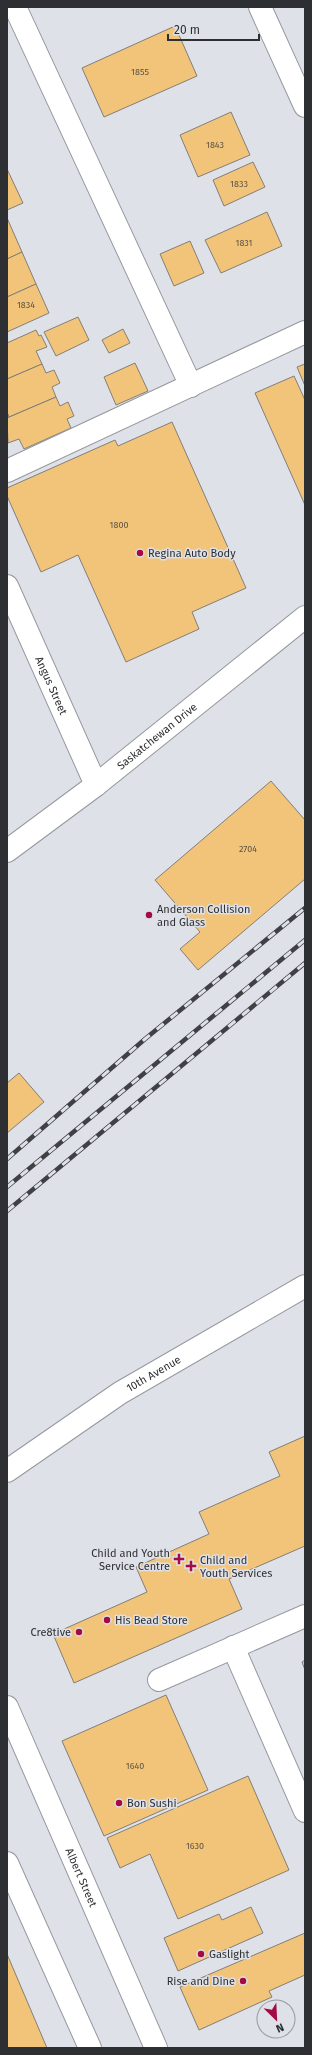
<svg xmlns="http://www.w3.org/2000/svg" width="312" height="2055" font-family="'Fira Sans',sans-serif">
<rect width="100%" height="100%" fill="#dee1e8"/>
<g fill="#f2c47a" stroke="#827e78">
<path d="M175 26 197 76 104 117 82 68Z"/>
<path d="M231 112 250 155 198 177 180 135Z"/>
<path d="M253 162 265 187 224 206 213 180Z"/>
<path d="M7 169 23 203 7 210Z"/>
<path d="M267 212 282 246 221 273 205 240Z"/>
<path d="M7 218 22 252 7 259Z"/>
<path d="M190 241 204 273 174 286 160 254Z"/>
<path d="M22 252 36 284 7 297V259Z"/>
<path d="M36 284 49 313 7 332V297Z"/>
<path d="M78 317 89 340 56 356 44 332Z"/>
<path d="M123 329 130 343 109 353 102 340Z"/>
<path d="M36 330 39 336 41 335 47 347 36 351 42 364 7 379V343Z"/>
<path d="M135 363 148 391 116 405 104 377Z"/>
<path d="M42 364 46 373 54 370 60 383 52 387 56 397 9 417 7 412V379Z"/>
<path d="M305 364V386L297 367Z"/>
<path d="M294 376 305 400V505L255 393Z"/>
<path d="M56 397 60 406 68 402 74 416 67 419 71 428 24 449 19 439 8 443 7 418Z"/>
<path d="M172 422 246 588 192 612 199 629 126 662 78 555 41 572 7 496V488L115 440 118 446Z"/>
<path d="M271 781 305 820V879L198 970 180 949 200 932 155 880Z"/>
<path d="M19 1073 44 1102 7 1133V1083Z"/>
<path d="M305 1436V1546L229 1579 242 1609 74 1683 53 1634 147 1592 136 1567 209 1534 199 1512 280 1476 269 1452Z"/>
<path d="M305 1660V1670L302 1662Z"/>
<path d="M166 1695 208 1790 104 1836 62 1741Z"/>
<path d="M248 1776 289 1870 178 1919 150 1854 120 1868 107 1838Z"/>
<path d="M251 1907 263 1933 178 1971 164 1938 219 1914 222 1920Z"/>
<path d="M305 1933V1975L269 1991 272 1997 199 2030 180 1987Z"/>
<path d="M7 1954 47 2048H7Z"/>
</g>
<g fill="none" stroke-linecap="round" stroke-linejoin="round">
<defs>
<g id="minor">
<path d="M15 7 191 386"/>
<path d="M260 7 305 106"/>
<path d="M7 471 305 332"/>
<path id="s1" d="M7 586 96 785"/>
<path id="s2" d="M7 1471 120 1393 305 1286"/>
<path d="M233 1647 305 1811"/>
<path d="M159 1680 305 1616"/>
</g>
<g id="major">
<path id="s3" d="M7 851 96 785 305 617"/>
<path id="s4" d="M7 1707 156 2048"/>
<path d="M7 1863 90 2048"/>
</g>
</defs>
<use href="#minor" stroke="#95989f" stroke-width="24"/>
<use href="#major" stroke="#95989f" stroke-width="24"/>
<use href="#minor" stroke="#fff" stroke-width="22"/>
<use href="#major" stroke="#fff" stroke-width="22"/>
<defs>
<g id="rail">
<path d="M7 1159 145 1039 305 908"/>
<path d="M7 1187 305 940"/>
<path d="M7 1211 305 963"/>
</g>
</defs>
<use href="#rail" stroke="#404145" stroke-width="4.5"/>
<use href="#rail" stroke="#dee1e8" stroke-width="3" stroke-dasharray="9" stroke-linecap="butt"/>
</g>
<g fill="#a40b44" stroke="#dee1e8" stroke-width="1.5">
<circle cx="140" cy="553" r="4"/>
<circle cx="149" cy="915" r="4"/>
<path d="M177 1553h4v4h4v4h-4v4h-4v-4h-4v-4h4z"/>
<path d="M189 1560h4v4h4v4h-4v4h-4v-4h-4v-4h4z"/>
<circle cx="107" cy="1620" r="4"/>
<circle cx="79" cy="1632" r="4"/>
<circle cx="119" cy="1803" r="4"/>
<circle cx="201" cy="1954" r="4"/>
<circle cx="243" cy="1981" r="4"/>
</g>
<g text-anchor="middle" stroke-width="3" stroke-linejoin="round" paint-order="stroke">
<g font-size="9" fill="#5f5444">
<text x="140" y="75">1855</text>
<text x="215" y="148">1843</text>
<text x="239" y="187">1833</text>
<text x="244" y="246">1831</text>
<text x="26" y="308">1834</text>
<text x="119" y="528">1800</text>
<text x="248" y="852">2704</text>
<text x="135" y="1769">1640</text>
<text x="195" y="1849">1630</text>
</g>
<g font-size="11" fill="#2e2f32" stroke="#dee1e8" text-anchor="start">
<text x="148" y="557">Regina Auto Body</text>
<text x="157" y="913">Anderson Collision<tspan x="157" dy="13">and Glass</tspan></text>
<text x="170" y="1557" text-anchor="end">Child and Youth<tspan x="170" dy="13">Service Centre</tspan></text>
<text x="200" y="1564">Child and<tspan x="200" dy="13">Youth Services</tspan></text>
<text x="115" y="1624">His Bead Store</text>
<text x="71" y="1636" text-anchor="end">Cre8tive</text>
<text x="127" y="1807">Bon Sushi</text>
<text x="209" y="1958">Gaslight</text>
<text x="235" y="1985" text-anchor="end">Rise and Dine</text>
</g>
<g font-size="11" fill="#2e2f32" stroke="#dee1e8">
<text dy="4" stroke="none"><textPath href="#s1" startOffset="109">Angus Street</textPath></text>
<text dy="4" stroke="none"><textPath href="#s3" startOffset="189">Saskatchewan Drive</textPath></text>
<text dy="4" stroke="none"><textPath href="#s2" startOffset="176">10th Avenue</textPath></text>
<text dy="4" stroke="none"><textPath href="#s4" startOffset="186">Albert Street</textPath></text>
</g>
</g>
<rect width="312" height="2055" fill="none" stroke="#2e2f32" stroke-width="16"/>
<g transform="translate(276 2019) rotate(156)"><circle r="19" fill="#dee1e8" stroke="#989a9f"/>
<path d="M0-3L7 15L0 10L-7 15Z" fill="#a40b44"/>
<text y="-6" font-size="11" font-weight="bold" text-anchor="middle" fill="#2e2f32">N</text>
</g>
<path d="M168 34v6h91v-6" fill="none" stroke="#2e2f32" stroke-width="2"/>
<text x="174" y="34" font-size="12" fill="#2e2f32" stroke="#dee1e8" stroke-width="3" paint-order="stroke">20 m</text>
</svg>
